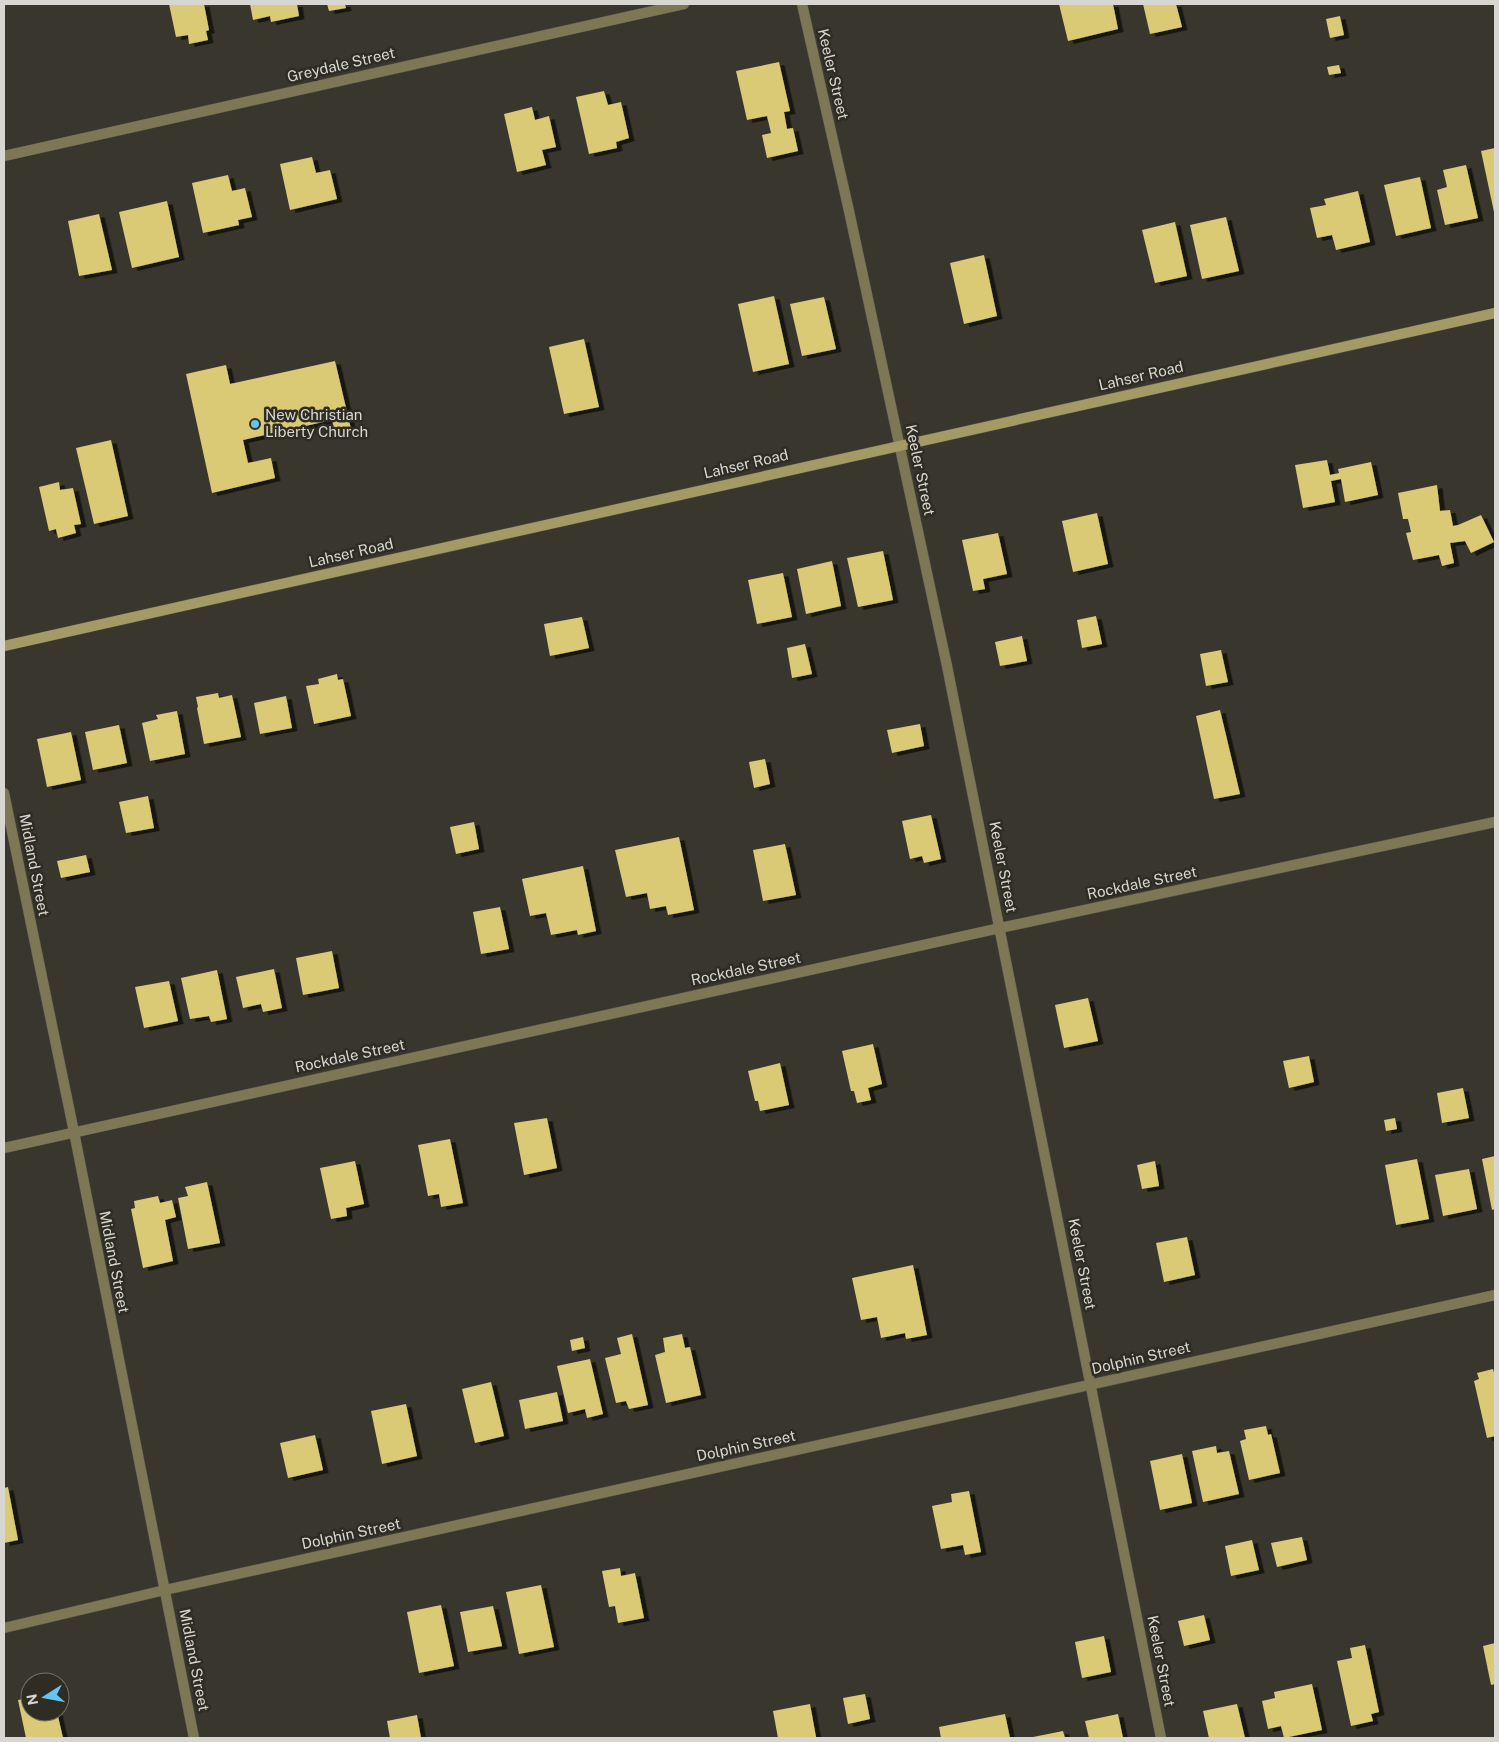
<svg xmlns="http://www.w3.org/2000/svg" width="1499" height="1742" font-family="'Public Sans',sans-serif">
<defs>
<filter id="shadow"><feDropShadow dx="5.5" dy="3" stdDeviation="0" flood-color="#0009"/></filter>
</defs>
<rect width="100%" height="100%" fill="#38362d"/>
<g fill="#daca76" filter="url(#shadow)">
<path d="M169 4H204L209 30 206 31 208 40 189 44 188 35 176 37Z"/>
<path d="M250 4H297L299 16 271 22 270 16 253 20Z"/>
<path d="M327 4H345L346 8 329 11Z"/>
<path d="M1059 4H1113L1118 29 1068 41Z"/>
<path d="M1143 4H1176L1182 27 1150 34Z"/>
<path d="M1340 16 1344 35 1330 38 1326 19Z"/>
<path d="M779 62 790 111 784 112 787 129 793 128 798 151 767 158 762 135 771 133 767 116 747 120 736 71Z"/>
<path d="M1339 65 1341 73 1329 75 1327 67Z"/>
<path d="M604 91 608 105 621 102 629 138 616 142 617 148 589 154 576 97Z"/>
<path d="M532 107 535 120 549 116 556 147 542 150 546 165 517 172 504 114Z"/>
<path d="M1495 148V211L1494 212 1481 151Z"/>
<path d="M312 157 316 173 330 170 337 199 290 210 280 164Z"/>
<path d="M1466 165 1478 218 1445 225 1437 190 1447 187 1443 170Z"/>
<path d="M228 175 232 191 245 188 252 217 238 220 239 225 203 233 192 183Z"/>
<path d="M1420 177 1431 228 1396 236 1384 185Z"/>
<path d="M1358 191 1370 242 1336 250 1332 235 1317 238 1310 208 1326 205 1324 199Z"/>
<path d="M167 201 179 257 132 268 119 212Z"/>
<path d="M99 214 112 270 79 276 68 221Z"/>
<path d="M1226 217 1239 271 1202 279 1190 225Z"/>
<path d="M1175 222 1187 276 1155 283 1142 230Z"/>
<path d="M984 255 997 316 964 324 950 263Z"/>
<path d="M774 296 789 364 753 372 738 304Z"/>
<path d="M824 297 836 349 802 356 790 304Z"/>
<path d="M584 339 599 407 564 414 549 347Z"/>
<path d="M335 361 351 429 335 432 332 420 243 440 248 463 271 458 275 478 212 493 186 374 226 365 230 384Z"/>
<path d="M111 440 128 516 94 524 76 448Z"/>
<path d="M1327 460 1330 475 1339 473 1338 469 1371 462 1378 495 1345 502 1341 479 1331 481 1335 502 1303 508 1295 465Z"/>
<path d="M59 482 60 490 73 488 81 524 74 525 76 533 58 538 56 529 49 531 39 487Z"/>
<path d="M1437 485 1440 511 1450 510 1453 526 1458 525 1481 515 1494 542 1471 553 1465 541 1450 543 1454 563 1442 566 1439 555 1413 560 1406 533 1411 532 1408 519H1403L1398 493Z"/>
<path d="M1097 513 1108 564 1073 572 1062 521Z"/>
<path d="M998 533 1007 574 983 579 985 589 973 591 962 540Z"/>
<path d="M883 551 893 600 858 607 847 558Z"/>
<path d="M832 561 841 606 806 614 797 569Z"/>
<path d="M783 573 792 617 757 624 748 580Z"/>
<path d="M1096 616 1102 644 1082 648 1077 620Z"/>
<path d="M582 617 589 648 550 656 544 624Z"/>
<path d="M1022 636 1027 661 1000 666 995 642Z"/>
<path d="M805 644 812 674 792 678 787 648Z"/>
<path d="M1221 650 1228 682 1206 686 1200 654Z"/>
<path d="M337 674 338 680 343 679 351 716 314 724 306 686 319 684 318 679Z"/>
<path d="M218 693 219 698 232 695 241 737 204 744 197 708 198 707 196 697Z"/>
<path d="M286 696 292 728 260 734 254 703Z"/>
<path d="M1220 710 1240 794 1214 799 1196 716Z"/>
<path d="M177 711 185 754 150 761 142 723 158 719 156 715Z"/>
<path d="M920 724 924 746 892 753 887 730Z"/>
<path d="M119 725 127 763 93 770 85 732Z"/>
<path d="M71 732 81 780 47 787 37 739Z"/>
<path d="M765 759 770 784 754 788 749 762Z"/>
<path d="M148 796 154 828 126 833 119 802Z"/>
<path d="M931 815 941 859 924 863 922 856 910 859 902 821Z"/>
<path d="M474 822 479 849 456 854 450 827Z"/>
<path d="M679 837 694 910 668 915 666 906 650 909 647 893 626 897 615 850Z"/>
<path d="M785 844 796 895 763 901 753 850Z"/>
<path d="M86 855 90 872 61 878 57 861Z"/>
<path d="M583 866 596 931 578 935 577 930 551 935 546 913 530 916 522 879Z"/>
<path d="M500 907 509 949 481 954 473 912Z"/>
<path d="M332 951 339 988 303 995 296 958Z"/>
<path d="M274 969 282 1008 263 1012 261 1004 243 1008 236 977Z"/>
<path d="M217 970 227 1019 211 1022 209 1016 190 1019 181 978Z"/>
<path d="M169 981 178 1021 144 1028 135 987Z"/>
<path d="M1088 998 1098 1041 1064 1048 1055 1005Z"/>
<path d="M873 1044 882 1084 868 1088 871 1100 857 1103 854 1091H851L842 1051Z"/>
<path d="M1309 1056 1314 1082 1289 1088 1283 1061Z"/>
<path d="M780 1063 789 1105 760 1111 758 1101H755L748 1071Z"/>
<path d="M1463 1088 1469 1118 1442 1123 1437 1093Z"/>
<path d="M547 1118 557 1168 524 1175 514 1123Z"/>
<path d="M1395 1118 1397 1129 1386 1131 1384 1120Z"/>
<path d="M450 1139 463 1203 441 1207 439 1194 428 1196 418 1145Z"/>
<path d="M1495 1156V1209L1492 1210 1482 1159Z"/>
<path d="M1417 1159 1429 1219 1396 1225 1385 1165Z"/>
<path d="M355 1161 364 1204 346 1208 347 1216 331 1219 320 1168Z"/>
<path d="M1155 1161 1159 1186 1142 1189 1137 1165Z"/>
<path d="M1469 1169 1477 1209 1443 1216 1435 1175Z"/>
<path d="M207 1182 220 1243 188 1249 178 1198 188 1196 185 1187Z"/>
<path d="M158 1196 160 1203 172 1200 176 1217 165 1220 173 1261 143 1268 131 1209 135 1208 134 1201Z"/>
<path d="M1187 1237 1195 1275 1164 1282 1156 1243Z"/>
<path d="M913 1265 927 1335 906 1339 905 1333 881 1338 877 1317 861 1320 852 1278Z"/>
<path d="M632 1334 648 1405 629 1409 626 1401 616 1403 605 1358 621 1354 617 1338Z"/>
<path d="M682 1334 685 1348 690 1347 701 1395 666 1403 655 1355 665 1352 663 1338Z"/>
<path d="M583 1337 585 1348 572 1351 570 1340Z"/>
<path d="M590 1359 603 1414 587 1418 585 1409 568 1413 557 1366Z"/>
<path d="M1493 1369 1495 1376V1436L1487 1438 1474 1381 1479 1379 1477 1373Z"/>
<path d="M491 1382 504 1436 475 1443 462 1389Z"/>
<path d="M557 1392 563 1421 525 1429 519 1400Z"/>
<path d="M406 1404 417 1456 382 1464 371 1411Z"/>
<path d="M1266 1426 1268 1435 1271 1434 1280 1473 1249 1480 1240 1441 1246 1439 1244 1430Z"/>
<path d="M315 1435 323 1470 288 1478 280 1443Z"/>
<path d="M1216 1446 1217 1453 1229 1451 1239 1494 1203 1502 1192 1451Z"/>
<path d="M1182 1454 1192 1503 1160 1510 1150 1461Z"/>
<path d="M8 1487 18 1540 4 1543V1488Z"/>
<path d="M969 1491 981 1552 965 1555 963 1545 941 1549 932 1506 952 1502 951 1494Z"/>
<path d="M1302 1537 1307 1560 1277 1567 1271 1543Z"/>
<path d="M1252 1540 1259 1570 1231 1576 1225 1546Z"/>
<path d="M620 1568 621 1576 635 1573 644 1618 618 1623 615 1606 609 1607 602 1571Z"/>
<path d="M541 1585 554 1647 519 1654 506 1592Z"/>
<path d="M441 1605 454 1666 419 1673 407 1612Z"/>
<path d="M493 1606 502 1646 468 1652 460 1612Z"/>
<path d="M1204 1615 1210 1640 1184 1646 1178 1621Z"/>
<path d="M1104 1636 1111 1672 1082 1678 1075 1642Z"/>
<path d="M1495 1643V1684L1491 1685 1483 1646Z"/>
<path d="M1365 1645 1379 1712 1371 1714 1373 1721 1351 1726 1337 1661 1352 1658 1350 1648Z"/>
<path d="M1312 1684 1322 1730 1284 1738 1281 1726 1268 1729 1262 1701 1275 1698 1274 1692Z"/>
<path d="M865 1694 870 1719 848 1724 843 1698Z"/>
<path d="M30 1698V1712H57L63 1738H26L18 1700Z"/>
<path d="M810 1704 816 1737 778 1738 773 1711Z"/>
<path d="M1237 1704 1245 1738H1209L1203 1711Z"/>
<path d="M1005 1714 1010 1738H941L939 1727Z"/>
<path d="M1118 1714 1123 1738H1089L1085 1721Z"/>
<path d="M417 1715 421 1738H390L387 1721Z"/>
<path d="M1063 1731 1065 1738H1033V1737Z"/>
</g>
<g fill="none" stroke-linecap="round" stroke-linejoin="round">
<defs>
<g id="street">
<path d="M802 4 849 211 947 666 1161 1738"/>
<path d="M4 156 684 4"/>
<path d="M4 793 74 1132 194 1738"/>
<path d="M4 1148 1000 928 1495 822"/>
<path d="M4 1628 165 1590 1495 1295"/>
</g>
<path id="secondary" d="M4 646 1495 313"/>
</defs>
<use href="#street" stroke="#55534b" stroke-width="11"/>
<use href="#secondary" stroke="#55534b" stroke-width="11"/>
<use href="#street" stroke="#7d7756" stroke-width="10"/>
<use href="#secondary" stroke="#a49a65" stroke-width="10"/>
</g>
<circle fill="#69c3f1" stroke="#2e2c23" stroke-width="2" cx="255" cy="424" r="5"/>
<g text-anchor="middle" stroke-width="5" stroke-linejoin="round" paint-order="stroke">
<g font-size="15" fill="#d7d6d1" stroke="#2e2c23">
<text transform="translate(341 65) rotate(-13)" y="5">Greydale Street</text>
<text transform="translate(833 74) rotate(77)" y="5">Keeler Street</text>
<text transform="translate(1141 376) rotate(-13)" y="5">Lahser Road</text>
<text transform="translate(746 464) rotate(-13)" y="5">Lahser Road</text>
<text transform="translate(920 470) rotate(78)" y="5">Keeler Street</text>
<text transform="translate(351 553) rotate(-13)" y="5">Lahser Road</text>
<text transform="translate(34 865) rotate(79)" y="5">Midland Street</text>
<text transform="translate(1003 867) rotate(79)" y="5">Keeler Street</text>
<text transform="translate(1142 883) rotate(-12)" y="5">Rockdale Street</text>
<text transform="translate(746 969) rotate(-12)" y="5">Rockdale Street</text>
<text transform="translate(350 1056) rotate(-12)" y="5">Rockdale Street</text>
<text transform="translate(114 1262) rotate(79)" y="5">Midland Street</text>
<text transform="translate(1082 1264) rotate(79)" y="5">Keeler Street</text>
<text transform="translate(1141 1358) rotate(-13)" y="5">Dolphin Street</text>
<text transform="translate(746 1446) rotate(-12)" y="5">Dolphin Street</text>
<text transform="translate(351 1534) rotate(-12)" y="5">Dolphin Street</text>
<text transform="translate(194 1660) rotate(79)" y="5">Midland Street</text>
<text transform="translate(1161 1661) rotate(79)" y="5">Keeler Street</text>
</g>
<g font-size="15" fill="#d7d6d1" stroke="#2e2c23" text-anchor="start">
<text x="265" y="420">New Christian<tspan x="265" dy="17">Liberty Church</tspan></text>
</g>
</g>
<rect width="1499" height="1742" fill="none" stroke="#d7d6d1" stroke-width="10"/>
<g transform="translate(45 1697) rotate(259)"><circle r="24" fill="#2e2c23" stroke="#727069"/>
<path d="M0-4L9 19L0 12L-9 19Z" fill="#69c3f1"/>
<text y="-8" font-size="14" font-weight="bold" text-anchor="middle" fill="#d7d6d1">N</text>
</g>
</svg>
